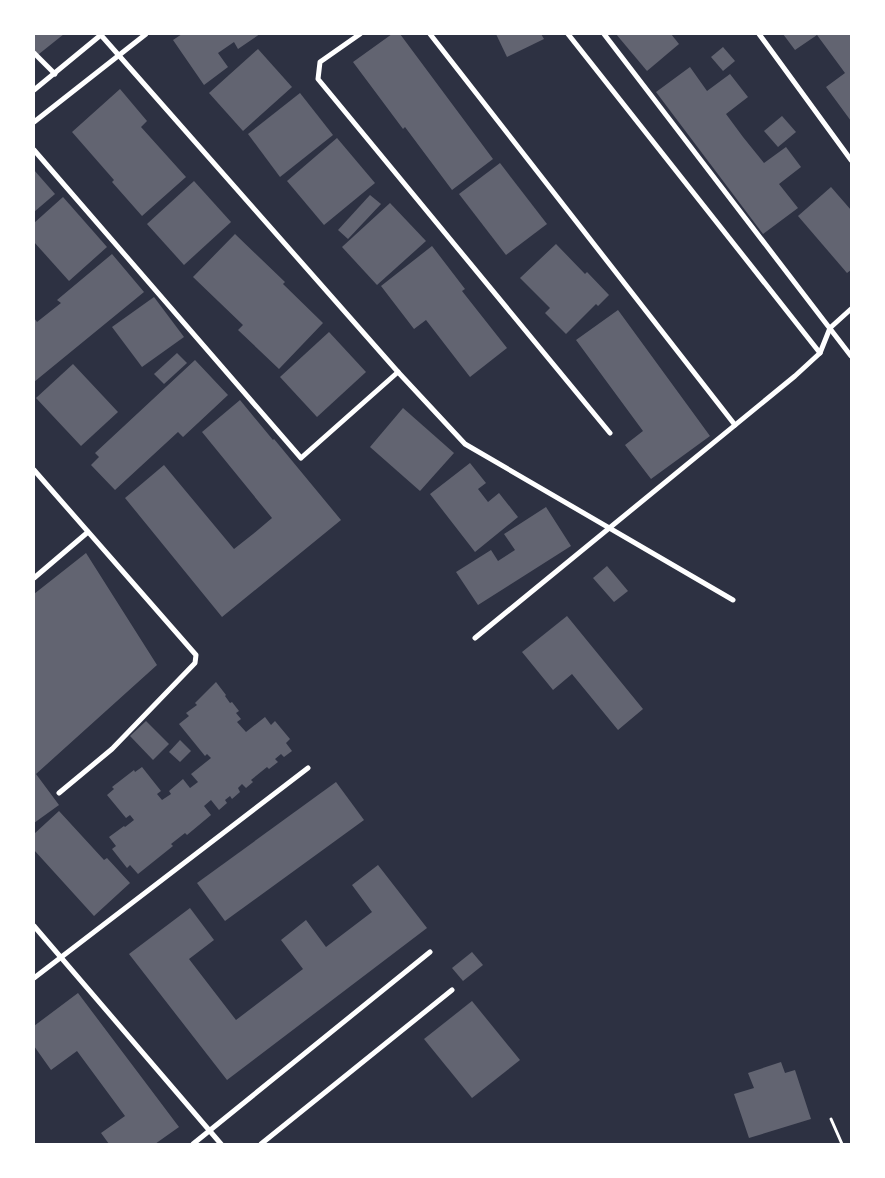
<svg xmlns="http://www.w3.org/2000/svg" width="885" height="1178" font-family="'PT Serif',serif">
<rect width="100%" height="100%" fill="#2d3142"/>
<g fill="#626471">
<path d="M34 34H64L34 58Z"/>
<path d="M182 34H260L238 49 234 42 218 53 228 67 204 85 173 40Z"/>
<path d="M392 34H400L493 159 452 190 405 127 403 129 353 62Z"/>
<path d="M496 34H541L544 39 507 57Z"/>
<path d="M616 34H671L679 44 647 71Z"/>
<path d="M783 34H851V121L826 87 845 73 817 35 795 50Z"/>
<path d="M723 47 735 61 723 71 711 57Z"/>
<path d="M258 49 292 87 243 131 209 93Z"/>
<path d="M690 67 707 91 730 74 748 97 726 114 743 137 764 163 786 147 801 167 779 184 798 208 763 234 656 92Z"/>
<path d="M120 89 147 121 141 127 186 177 142 216 112 182 114 180 72 132Z"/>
<path d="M300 93 333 135 280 177 248 134Z"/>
<path d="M782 116 796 132 778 147 764 131Z"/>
<path d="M337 138 375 183 324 225 287 181Z"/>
<path d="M500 163 547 224 506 255 459 194Z"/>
<path d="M34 170 55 194 34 212Z"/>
<path d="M194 181 231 222 184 265 147 224Z"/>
<path d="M831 187 851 210V270L847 273 798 216Z"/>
<path d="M370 195 381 204 348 239 338 230Z"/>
<path d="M63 197 107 247 69 281 34 242V223Z"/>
<path d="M390 203 426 241 377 285 342 247Z"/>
<path d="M235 234 285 282 283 284 323 323 279 369 238 330 243 325 193 277Z"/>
<path d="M556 244 585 274 587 272 609 295 598 306 596 304 566 334 545 313 550 308 520 278Z"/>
<path d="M432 246 465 289 462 291 507 348 470 377 426 320 414 329 381 286Z"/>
<path d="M112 254 144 292 34 382V318L37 322 61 303 57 300Z"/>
<path d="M154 297 184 337 142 367 112 327Z"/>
<path d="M618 310 710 436 651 479 625 445 643 431 576 340Z"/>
<path d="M329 332 366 372 317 417 280 377Z"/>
<path d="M177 353 187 363 164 384 154 374Z"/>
<path d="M195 360 228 395 183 437 178 432 115 490 91 465 99 457 95 453Z"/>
<path d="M73 364 118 412 81 446 36 398Z"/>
<path d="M240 400 273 440 274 439 341 520 222 617 125 498 164 465 234 549 253 534 272 518 202 432Z"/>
<path d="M403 408 454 453 420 491 370 447Z"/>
<path d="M470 463 486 483 478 489 488 502 499 493 518 517 475 552 430 494Z"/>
<path d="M546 507 571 546 478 605 456 572 491 550 498 561 515 550 504 534Z"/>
<path d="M86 553 157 665 36 774 59 805 34 823V594Z"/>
<path d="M607 566 628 591 614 602 593 578Z"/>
<path d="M567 616 643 709 618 730 572 674 553 690 522 652Z"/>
<path d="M216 682 226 695 225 696 230 703 232 702 239 711 236 713 241 719 237 722 246 732 265 717 271 725 275 721 290 739 286 743 292 751 284 757 281 754 275 759 278 762 269 769 267 767 251 780 253 782 246 788 242 784 238 788 240 792 232 799 230 796 225 800 227 803 219 810 211 800 204 806 211 815 187 835 185 833 171 844 173 846 138 874 130 865 127 868 112 849 116 846 109 837 124 826 125 827 134 820 130 815 126 818 107 795 114 789 112 787 134 770 135 772 142 767 161 791 157 794 162 800 171 794 169 791 183 779 190 788 198 782 191 774 211 758 207 754 205 756 179 724 189 716 186 713 197 705 195 703Z"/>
<path d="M146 721 169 744 153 760 130 736Z"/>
<path d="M180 740 191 751 180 762 169 752Z"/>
<path d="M336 782 364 820 225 921 197 883Z"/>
<path d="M59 811 104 860 107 858 130 883 94 916 34 850V834Z"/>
<path d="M378 865 427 928 227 1080 129 954 190 908 214 940 189 959 236 1020 303 969 281 940 306 920 326 947 372 912 352 885Z"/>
<path d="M472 952 483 965 463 981 452 968Z"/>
<path d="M78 993 179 1127 155 1144H109L101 1133 125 1116 77 1051 51 1070 34 1046V1026Z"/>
<path d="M472 1001 520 1060 472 1098 424 1039Z"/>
<path d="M781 1062 785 1073 795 1070 811 1119 749 1138 734 1094 754 1088 748 1073Z"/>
</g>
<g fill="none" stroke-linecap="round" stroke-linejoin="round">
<path stroke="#fff" stroke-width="3" d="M831 1119 842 1144"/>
<g stroke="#fff" stroke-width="5">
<path d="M100 34 398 372 465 444 733 600"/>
<path d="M360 34 320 62 318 79 610 433"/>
<path d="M430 34 735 425"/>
<path d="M568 34 820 353"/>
<path d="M604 34 851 356"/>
<path d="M759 34 851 160"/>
<path d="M34 53 55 74"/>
<path d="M34 90 102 34"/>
<path d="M34 122 146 34"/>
<path d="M34 150 301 458 398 372"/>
<path d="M34 470 196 655 195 663 112 749 59 793"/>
<path d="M34 578 88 532"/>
<path d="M475 638 795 376 820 353 830 328 851 309"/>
<path d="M34 926 221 1144"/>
<path d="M34 978 308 768"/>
<path d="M193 1144 430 952"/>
<path d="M261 1144 452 990"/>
</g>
</g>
<rect width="885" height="1178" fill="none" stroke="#ffffff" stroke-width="70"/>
</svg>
